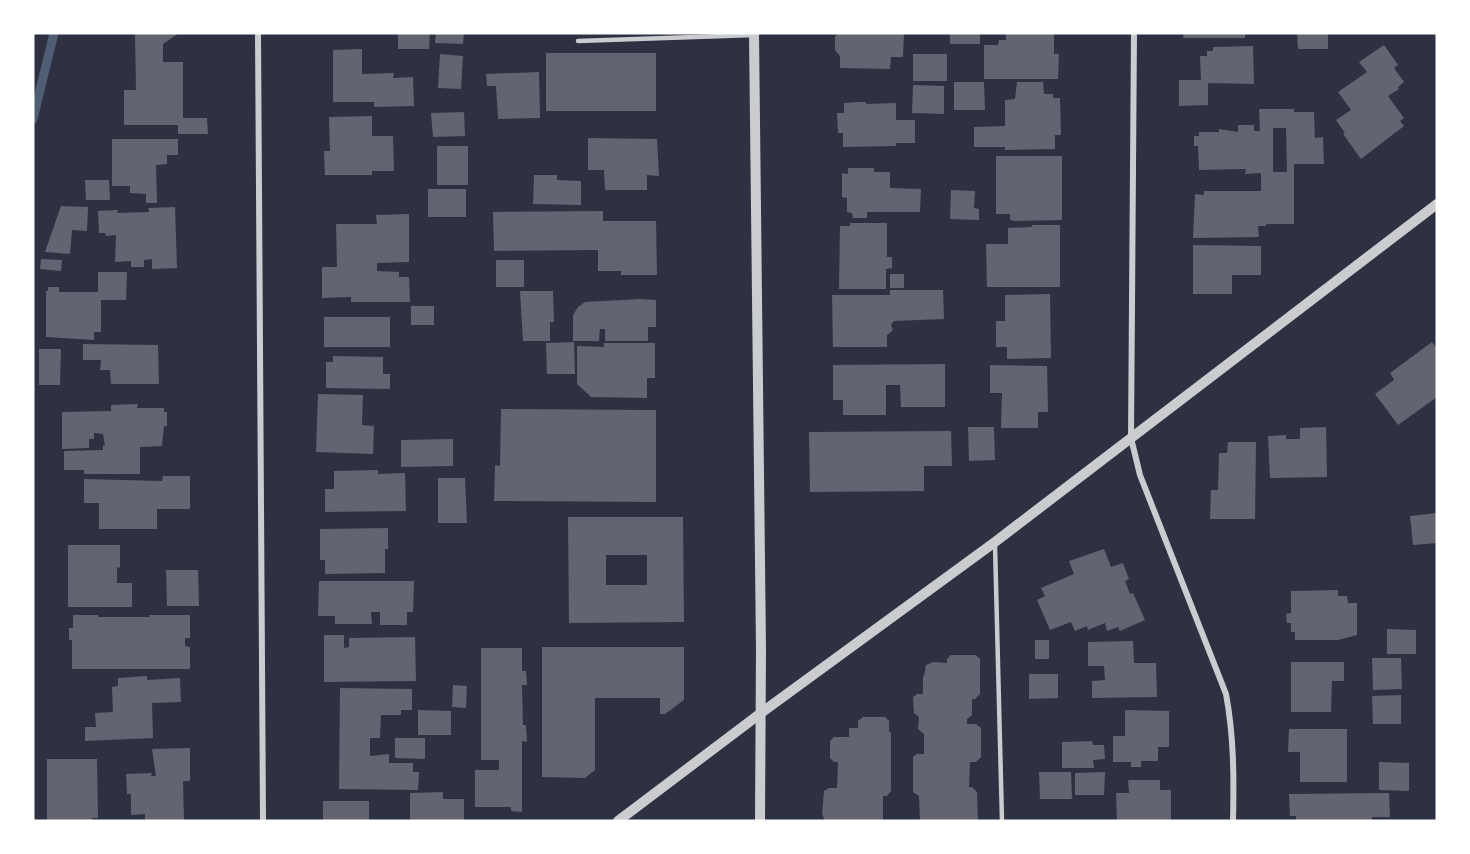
<svg xmlns="http://www.w3.org/2000/svg" width="1470" height="854" font-family="Barlow,sans-serif">
<rect width="100%" height="100%" fill="#2d3142"/>
<g fill="none" stroke-linecap="round" stroke-linejoin="round">
<path stroke="#4f5d75" stroke-width="9" d="M33 119 54 33"/>
</g>
<g fill="#626471" fill-rule="evenodd">
<path d="M135 33H179L163 44V62H183V118H207L208 134H178V125H124V90H136Z"/>
<path d="M398 33H430L429 49H398Z"/>
<path d="M436 33H464L463 44 435 43Z"/>
<path d="M838 33H904L903 57H891L890 69 840 68V56L835 50V37Z"/>
<rect x="950" y="33" width="30" height="11"/>
<path d="M1006 33H1054V54H1059L1058 79H984V45H998L999 40H1006Z"/>
<path d="M1184 33H1245V38H1183Z"/>
<path d="M1297 33H1328V49H1298Z"/>
<path d="M1384 45 1398 65 1394 68 1404 82 1398 87 1399 89 1388 96 1404 118 1400 121 1404 126 1361 159 1343 134 1345 133 1336 120 1351 110 1338 92 1367 72 1359 62Z"/>
<path d="M1253 46 1254 84 1208 83V105L1179 106V80H1201L1200 56H1207V51H1213V47Z"/>
<path d="M362 49V74L394 73 393 78 413 77 414 106 374 107V102H333V50Z"/>
<rect x="546" y="53" width="110" height="58"/>
<path d="M440 54 463 56 461 89 438 88Z"/>
<rect x="913" y="54" width="34" height="27"/>
<path d="M539 72 540 118 498 119 496 86H487L486 74Z"/>
<path d="M954 82H984L985 110H954Z"/>
<path d="M1017 82H1043L1044 94H1053V98H1060L1061 135H1055V149L1005 150V147H974V127L1005 126V100L1015 99Z"/>
<path d="M913 85 944 86V114L912 113Z"/>
<path d="M860 102H866V104L896 103V120H915V143H896V146L843 147V133H838L837 113H844V103Z"/>
<path d="M1259 109H1294V112H1314L1315 138 1323 137 1324 164H1294V224H1266V226H1258L1259 237 1193 238 1195 194 1204 195V191H1261V173L1245 174 1246 169 1199 170 1198 146H1194V136H1199V132H1219V129L1238 132V125H1254V131H1260ZM1273 128H1286L1287 172H1273Z"/>
<path d="M464 112 465 136 433 137 431 113Z"/>
<path d="M372 116V136H393L394 171H372V175H325L324 151H330L329 117Z"/>
<path d="M588 138 657 139 659 176 647 175V190H605L604 170H588Z"/>
<path d="M112 139H178V155H167V164L156 165 157 203H146V194L130 193V186H112Z"/>
<rect x="437" y="146" width="31" height="39"/>
<path d="M996 156H1062V220L1016 221 1010 220V214H996Z"/>
<path d="M848 168H874V172H890V188L921 189 920 212H867V218H853L852 213 847 212V198L842 197V173L848 174Z"/>
<path d="M534 175H557V180L581 181V205L533 204Z"/>
<path d="M85 180H109L110 200H86Z"/>
<rect x="428" y="189" width="38" height="28"/>
<path d="M951 190 975 191 974 208 979 209V220L950 219Z"/>
<path d="M61 206 88 207 87 231 72 230 70 254 45 252Z"/>
<path d="M175 207 177 268 152 269V259L144 260V267H131V261L115 262 116 235 106 236 105 233H99L98 211 118 210 117 213 149 212 148 208Z"/>
<path d="M603 211V221H656L657 275H621V271H598V250L494 251 493 212Z"/>
<path d="M409 214V262L377 263V271L399 272V277H409L410 302H351V297L322 298V267H337L336 224H377L376 215Z"/>
<path d="M850 223H887V257H892V268L886 269V289H839L840 226H850Z"/>
<path d="M1032 225H1060V287H987L986 244H1008V228L1032 227Z"/>
<path d="M1193 245 1261 246V275H1232V294H1193Z"/>
<path d="M41 259 62 260 61 271 40 269Z"/>
<rect x="496" y="260" width="28" height="27"/>
<path d="M98 272H127L126 300H101V332H94V340L46 337V291H48V287H59V292H98Z"/>
<rect x="890" y="274" width="14" height="14"/>
<path d="M890 290H943L944 319 894 321 891 325 893 330 887 335V347H833L832 295H890Z"/>
<path d="M520 291H553L554 322H550V341H523Z"/>
<path d="M1050 294 1051 358 1007 359V347H996V321H1005V295Z"/>
<path d="M640 299 656 300V327H648V341H605V329H600L599 341H573V315L578 307 585 302Z"/>
<rect x="411" y="306" width="23" height="19"/>
<rect x="324" y="317" width="66" height="30"/>
<path d="M574 342 575 374H547L546 343Z"/>
<path d="M1432 342 1437 349V397L1398 425 1375 394 1394 380 1390 373Z"/>
<path d="M604 343H655V378H647V398L591 397 577 384V346L604 347Z"/>
<path d="M83 344 158 345 159 384H111L110 370H100L101 360H83Z"/>
<path d="M39 349H61L60 385H39Z"/>
<path d="M333 356 383 357V374H390V389L326 388V362H333Z"/>
<path d="M945 364V407H901L900 385H886V415H843V400H833V365Z"/>
<path d="M990 365 1047 366 1048 412H1038V428H1001L1002 393H990Z"/>
<path d="M318 394 363 395 362 425 374 426 373 454 316 452Z"/>
<path d="M138 404 137 408H164V412H167V426H164L162 446 140 447V474H84V470H64V451L103 450V445L105 446 103 434 94 433V439H89V448L62 449V412L111 411V405Z"/>
<path d="M501 409 656 410V502L494 501 495 465 500 466Z"/>
<path d="M968 427H994L995 460 969 461Z"/>
<path d="M1326 427 1327 477 1270 478 1268 436 1286 435V439H1300V428Z"/>
<path d="M951 431 952 466H924V491L810 492 809 432Z"/>
<path d="M453 439V466L401 467V440Z"/>
<path d="M1228 442H1256L1255 519H1210L1211 490H1218L1219 453H1227Z"/>
<path d="M378 470V474L405 473 406 511 325 512V489H334V471Z"/>
<path d="M163 476H190V509H157V529H99V503H84V479L162 481Z"/>
<path d="M438 478H465L467 523H438Z"/>
<path d="M1437 513V543L1413 545 1410 516Z"/>
<path d="M568 517H683L684 622 569 623ZM606 555H647V585H606Z"/>
<path d="M388 528V549H385V573L325 574V560H320V529Z"/>
<path d="M68 545H120V568L117 567V583H132V607H68Z"/>
<path d="M1104 549 1111 567 1123 563 1129 579 1125 581 1130 594 1133 593 1145 620 1120 631 1118 627 1107 631 1105 623 1088 630 1087 626 1075 631 1071 622 1050 630 1037 600 1045 596 1041 588 1074 574 1069 561Z"/>
<path d="M166 570H198L199 606H167Z"/>
<path d="M319 581H414L413 612H407V625H380V612H371L372 624H335V616H318Z"/>
<path d="M1338 590V596H1347L1348 603H1357V635L1338 640H1295V632H1291V623H1287L1286 614 1291 613V591Z"/>
<path d="M73 615H98V617H150L149 615H190V638H185V646L190 647V669H72V640H69V628H73Z"/>
<path d="M1387 629 1416 630V654H1387Z"/>
<path d="M324 635H344V648L349 647V638L415 637 416 681 324 682Z"/>
<rect x="1035" y="640" width="14" height="19"/>
<path d="M1133 641 1134 663H1156L1157 697 1092 698V681L1105 680 1104 666H1088V642Z"/>
<path d="M542 647H684V700L665 714H660V698H595V770L585 778 542 777Z"/>
<path d="M481 648H522V671H526L527 685H522L523 725H526L527 742 522 741V812L511 811V807H475V770H499V760H481Z"/>
<path d="M951 655H976L980 659V694L975 699H972V715L967 719V724H976L981 728V757L976 762H970L969 787H972L977 792 978 821H920L919 796 913 792V757L917 754H924V734L918 729 919 717 914 713 913 697 917 694H923V676H924L926 665 933 662 947 663V659Z"/>
<path d="M1372 658H1401L1402 689 1373 690Z"/>
<path d="M1291 662H1344V681H1332L1331 712H1291Z"/>
<path d="M1029 674H1058V698L1029 699Z"/>
<path d="M147 676V680L180 678 181 702 152 703 153 738 85 741V727H96L95 713 113 712 112 687 118 686V678Z"/>
<path d="M453 685 467 686 466 708 452 707Z"/>
<path d="M340 688 412 689V710H401V715H381L380 738H370V756L389 754V763H413V772H419L418 790 339 789Z"/>
<path d="M1401 695V724H1373L1372 696Z"/>
<path d="M418 710 451 711V735H418Z"/>
<path d="M1125 710 1169 711V747H1158V761H1141V767H1131V762H1113V736H1125Z"/>
<path d="M863 717H885L889 721V731L891 733V791L887 796H883V821H825L822 814 824 791 829 788H837L838 762H834L830 758V741L834 737H849V728H858V721Z"/>
<path d="M1289 729H1347V782H1300V752H1288Z"/>
<path d="M395 738H425V759L395 758Z"/>
<path d="M1092 741 1093 745H1104L1105 759 1093 760 1094 768H1062V742Z"/>
<path d="M190 748V781H183L184 821H145V814L131 815V794H127L126 774 152 773 151 776H156L152 749Z"/>
<path d="M47 759H97L98 818H92V821H47Z"/>
<path d="M1379 762 1409 763V791L1379 790Z"/>
<path d="M1039 772H1071L1072 799H1040Z"/>
<path d="M1105 772 1104 795H1075V773Z"/>
<path d="M1128 780H1160V790H1171V821H1117L1116 793H1129Z"/>
<path d="M443 792V799H464V821H410V793Z"/>
<path d="M1389 793 1390 817H1372V821H1296V816H1290L1289 794Z"/>
<rect x="323" y="801" width="46" height="20"/>
</g>
<g fill="none" stroke-linecap="round" stroke-linejoin="round">
<g stroke="#caccd0" stroke-width="4.5">
<path d="M578 41 754 35"/>
<path d="M995 545 1002 821"/>
</g>
<g stroke="#caccd0" stroke-width="6">
<path d="M258 33 263 821"/>
<path d="M1134 33 1131 438 1140 475 1226 694C1234 737 1234 778 1233 821"/>
</g>
<g stroke="#caccd0" stroke-width="10">
<path d="M754 33 761 649 760 821"/>
<path d="M618 821 761 713 995 542 1437 204"/>
</g>
</g>
<rect width="1470" height="854" fill="none" stroke="#ffffff" stroke-width="69"/>
</svg>
